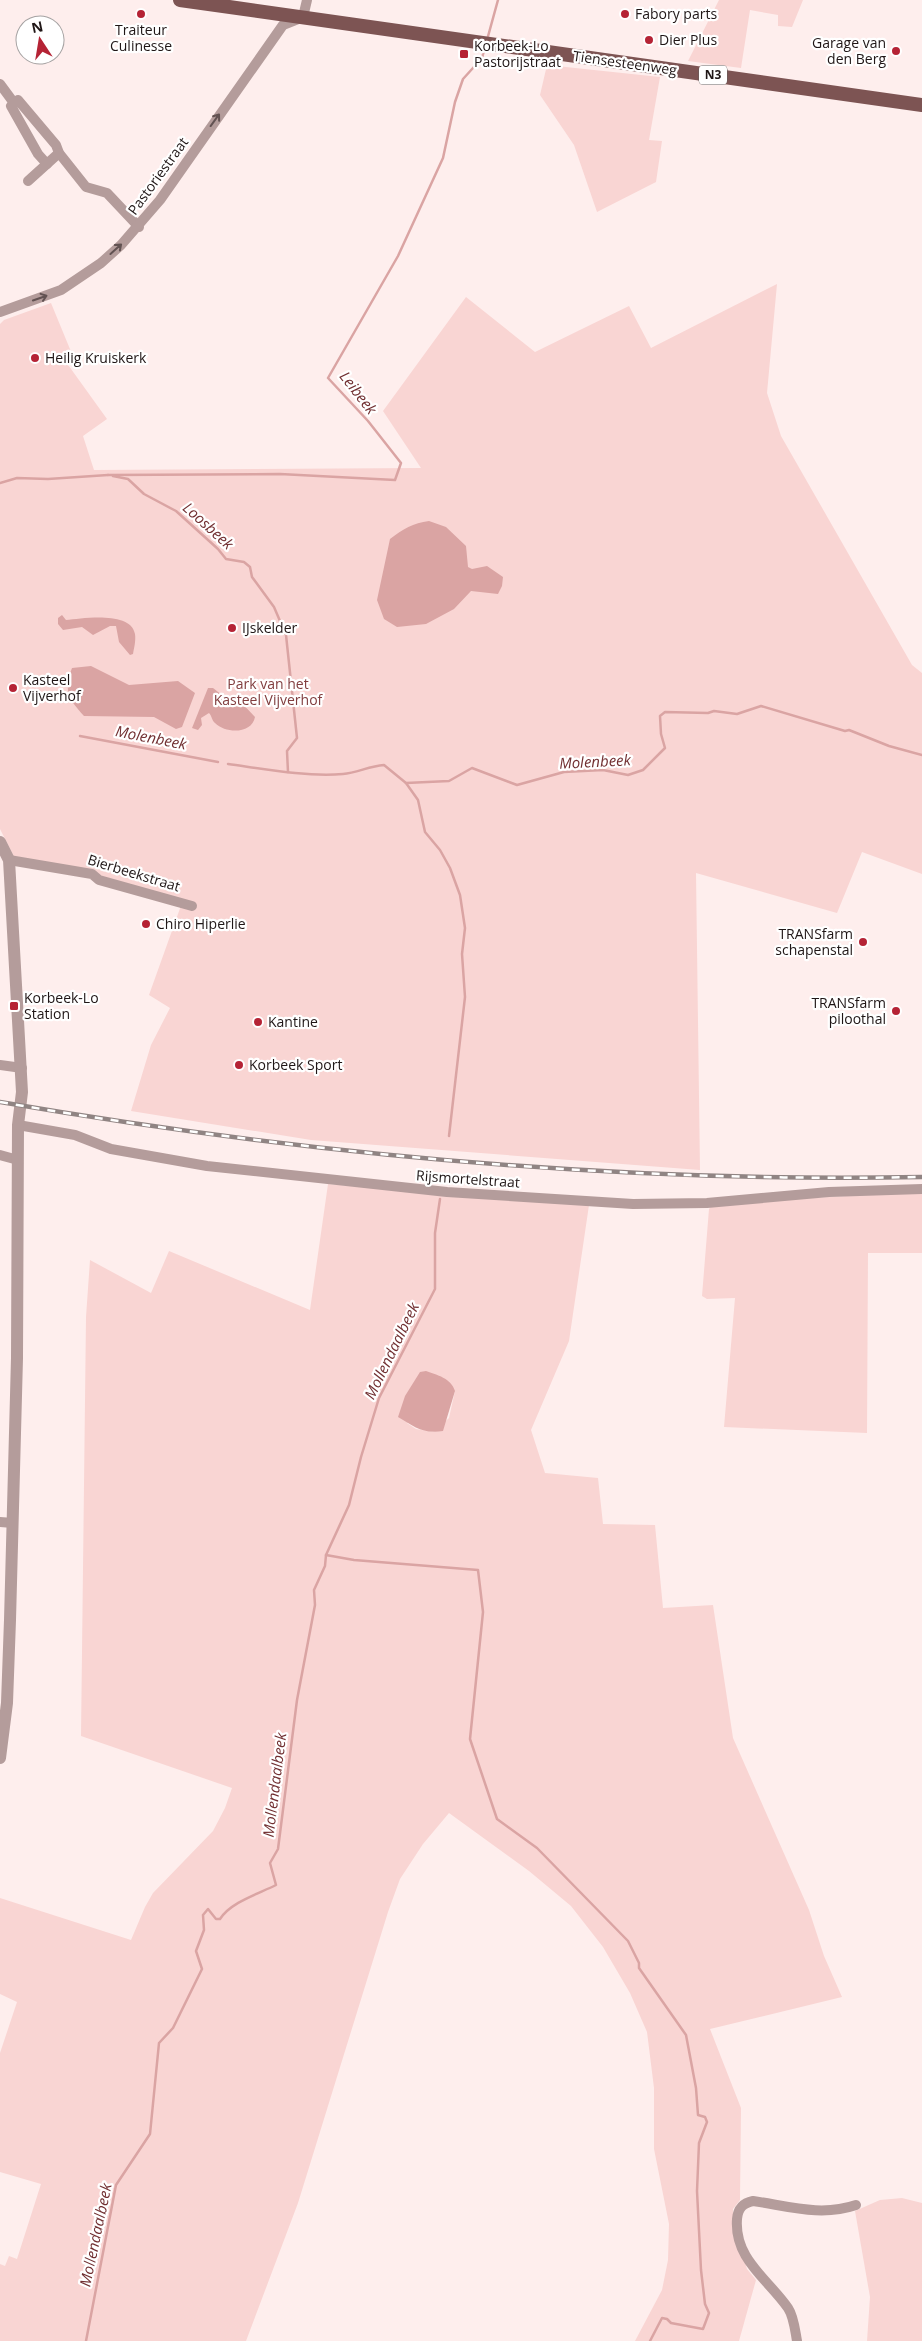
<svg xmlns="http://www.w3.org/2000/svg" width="922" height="2341" font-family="'Open Sans',sans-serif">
<rect width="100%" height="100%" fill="#feeeed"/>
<g fill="#f9d5d3" fill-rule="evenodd">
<path d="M719 0H803L792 27 778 26V15L750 10 741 68 688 61Z"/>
<path d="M547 65 660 77 649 140 662 141 656 182 597 212 574 145 540 95Z"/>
<path d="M777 284 767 393 781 436 912 665 922 673V874L862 852 837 913 696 873 700 1170 311 1140 131 1111 151 1045 170 1008 149 995 183 900 15 859 0 829V324L4 320 51 303 72 354 66 362 107 419 83 436 94 470 421 468 383 411 466 297 535 352 629 306 651 348Z"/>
<path d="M328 1184 589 1205 569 1341 531 1430 545 1473 598 1478 603 1524 655 1525 663 1608 713 1605 733 1738 809 1910 824 1956 842 1997 710 2029 741 2108 740 2200 733 2209V2223L747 2269 756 2280 739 2341H635L662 2290 668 2260 669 2224 654 2149V2088L647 2032 630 1993 603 1947 571 1906 529 1871 449 1813 423 1844 400 1879 388 1912 298 2203 246 2341H0V2264L5 2266 9 2256 17 2259 41 2184 0 2172V2053L17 2002 0 1994V1898L131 1940 145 1907 153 1893 213 1831 225 1808 232 1788 81 1736 86 1317 90 1260 151 1293 169 1251 310 1310ZM455 1391 449 1418 434 1432 416 1429 407 1423Z"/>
<path d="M922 1192V1253H868L867 1433 724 1427 735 1298 707 1299 702 1296 709 1209 714 1203Z"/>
<path d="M902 2198 922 2203V2341H867L870 2297 855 2211 880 2200Z"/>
</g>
<g fill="#daa4a3">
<path d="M429 521 446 527 466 546 468 567 472 569 487 566 503 577 502 586 498 594 471 591 454 609 426 624 397 627 384 619 377 600 390 539C403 529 413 523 429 521Z"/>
<path d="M62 615 66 620C84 618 131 611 135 634 136 641 134 648 133 654L130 655 119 642 116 626H110L93 635 82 627 63 630 58 624V618Z"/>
<path d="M91 666 129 685 178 681 195 693 182 727 176 729 154 717 84 716C69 699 63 692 72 668Z"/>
<path d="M208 688H213L227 699H238L255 717C252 734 226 734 215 723 212 721 212 716 209 713L201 718 202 725 198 730 192 728Z"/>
<path d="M426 1371C437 1375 451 1378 455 1391L443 1431C422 1434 415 1427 398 1417L405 1396 420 1372Z"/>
</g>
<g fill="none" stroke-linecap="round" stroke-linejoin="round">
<g stroke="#daa4a3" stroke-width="2.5">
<path d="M487 40 498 0"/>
<path d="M108 475 280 474 395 480 401 463 368 421 328 378 398 256 443 158 455 102 463 79 482 58 485 47"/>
<path d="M113 476 128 479 144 494 176 511 218 549 226 559 244 562 250 567 252 577 274 607 286 635 297 738 287 751 288 772"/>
<path d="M0 483 17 478 48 479 108 475"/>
<path d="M80 736 218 762"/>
<path d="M228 764C264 769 306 777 343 774 357 773 369 766 384 765L406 783 449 781 472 768 517 785 564 772 603 770 628 775 643 770 665 748 661 734 660 716 665 712 708 713 714 711 737 714 761 706 845 731 849 730 889 746 922 755"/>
<path d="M406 783 418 800 425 832 440 850 450 868 460 895 465 928 462 954 465 997 449 1136"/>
<path d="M326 1555 354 1560 478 1570 483 1612 470 1739 497 1819 537 1848 628 1941 639 1963V1968L686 2035 696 2088 698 2115 705 2117 707 2122 699 2143 697 2191 701 2270 705 2304 709 2313 703 2329 671 2323 667 2319 662 2318 650 2341"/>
<path d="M86 2341 116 2185 150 2134 159 2043 173 2028 202 1969 196 1951 204 1930 203 1915 208 1909 216 1919H220C231 1902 258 1894 276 1885L270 1863 278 1849 297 1700 315 1605 314 1590 325 1566 326 1555 349 1505 361 1457 379 1398 435 1289V1233L440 1199"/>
</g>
<g stroke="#b49c9b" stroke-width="10">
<path d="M0 84 14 103"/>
<path d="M47 164 38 154 11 106 18 100 56 145 59 153 86 187 107 193 139 227"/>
<path d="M28 181 59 153"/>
<path d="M0 312 61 290 101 263 121 245 160 200 283 25 303 17 307 0"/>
<path d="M9 860 92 874 99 880 192 906"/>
<path d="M0 1065 22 1068"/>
<path d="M18 1125 75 1135 111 1149 207 1166 447 1192 633 1204 707 1203 829 1192 922 1189"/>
<path d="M0 1155 18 1160"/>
<path d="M0 1522 13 1523"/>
<path d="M797 2341C795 2330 794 2317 788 2308 768 2279 734 2259 737 2219 738 2208 743 2203 753 2201 788 2206 821 2217 856 2205"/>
</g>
<path stroke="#b49c9b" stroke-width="12" d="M0 842 9 860 22 1092 18 1125 17 1358 10 1620 7 1703 0 1758"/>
<path stroke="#7d5453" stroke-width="14" d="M180 0 922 105"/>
<defs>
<path id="rail" d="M0 1102C304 1154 613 1183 922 1177"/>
</defs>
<use href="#rail" stroke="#908483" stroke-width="4.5"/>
<use href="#rail" stroke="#fff" stroke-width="2.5" stroke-dasharray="8" stroke-linecap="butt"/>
</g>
<defs><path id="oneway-shaft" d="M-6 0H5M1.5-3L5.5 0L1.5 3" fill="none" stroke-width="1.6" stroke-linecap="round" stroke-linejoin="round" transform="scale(1.25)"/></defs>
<g stroke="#625252">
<use href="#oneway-shaft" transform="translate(215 120) rotate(-54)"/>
<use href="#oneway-shaft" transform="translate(116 249) rotate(-42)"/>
<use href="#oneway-shaft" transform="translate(40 298) rotate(-19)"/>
</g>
<g fill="#b52335" stroke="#fff" stroke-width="2">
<circle cx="141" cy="14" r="5"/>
<circle cx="625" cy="14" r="5"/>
<circle cx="649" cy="40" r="5"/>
<circle cx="896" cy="51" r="5"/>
<rect x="459" y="49" width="10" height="10" rx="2.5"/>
<circle cx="35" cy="358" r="5"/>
<circle cx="232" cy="628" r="5"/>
<circle cx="13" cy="688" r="5"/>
<circle cx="146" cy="924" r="5"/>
<circle cx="863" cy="942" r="5"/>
<rect x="9" y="1001" width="10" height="10" rx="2.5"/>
<circle cx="896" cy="1011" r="5"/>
<circle cx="258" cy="1022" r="5"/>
<circle cx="239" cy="1065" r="5"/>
</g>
<g text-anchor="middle" stroke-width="4.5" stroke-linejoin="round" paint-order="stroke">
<rect fill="#fff" stroke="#625c5c" stroke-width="1" x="699" y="65.5" width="28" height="19" rx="4"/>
<g font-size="12" font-weight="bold" fill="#1f1616">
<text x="713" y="79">N3</text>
</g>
<g font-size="14" fill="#1f1616" stroke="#fff" text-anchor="start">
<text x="635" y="19">Fabory parts</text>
<text x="141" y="35" text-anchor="middle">Traiteur<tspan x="141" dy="16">Culinesse</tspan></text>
<text x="659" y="45">Dier Plus</text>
<text x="886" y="48" text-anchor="end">Garage van<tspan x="886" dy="16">den Berg</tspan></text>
<text x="474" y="51">Korbeek-Lo<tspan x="474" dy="16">Pastorijstraat</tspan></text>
<text x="45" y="363">Heilig Kruiskerk</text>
<text x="242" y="633">IJskelder</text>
<text x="23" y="685">Kasteel<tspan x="23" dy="16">Vijverhof</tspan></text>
<text x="156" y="929">Chiro Hiperlie</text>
<text x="853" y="939" text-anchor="end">TRANSfarm<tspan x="853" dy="16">schapenstal</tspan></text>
<text x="24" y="1003">Korbeek-Lo<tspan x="24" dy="16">Station</tspan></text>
<text x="886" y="1008" text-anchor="end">TRANSfarm<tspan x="886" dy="16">piloothal</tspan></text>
<text x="268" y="1027">Kantine</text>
<text x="249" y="1070">Korbeek Sport</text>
</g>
<g font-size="14" fill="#1f1616" stroke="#fff">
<text transform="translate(625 63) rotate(8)" y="5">Tiensesteenweg</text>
<text transform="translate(158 176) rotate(-54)" y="5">Pastoriestraat</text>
<text transform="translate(134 873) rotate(17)" y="5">Bierbeekstraat</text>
<text transform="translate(468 1179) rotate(4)" y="5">Rijsmortelstraat</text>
</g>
<g font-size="14" fill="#813d3e" stroke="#fff">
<text x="268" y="689">Park van het<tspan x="268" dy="16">Kasteel Vijverhof</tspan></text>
</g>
<g font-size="15" font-style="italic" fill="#712f31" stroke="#fff">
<text transform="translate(358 393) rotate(52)" y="5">Leibeek</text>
<text transform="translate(208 526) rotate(42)" y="5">Loosbeek</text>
<text transform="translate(151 738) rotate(11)" y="5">Molenbeek</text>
<text transform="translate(595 762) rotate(-3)" y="5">Molenbeek</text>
<text transform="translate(392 1351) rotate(-64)" y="5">Mollendaalbeek</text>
<text transform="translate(275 1785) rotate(-83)" y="5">Mollendaalbeek</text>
<text transform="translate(96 2235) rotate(-78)" y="5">Mollendaalbeek</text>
</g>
</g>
<g transform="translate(40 40) rotate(348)"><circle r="24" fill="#ffffff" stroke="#a5a2a2"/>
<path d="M0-4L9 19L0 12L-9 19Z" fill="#b52335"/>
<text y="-8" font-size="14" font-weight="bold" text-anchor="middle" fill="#1f1616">N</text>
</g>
</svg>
